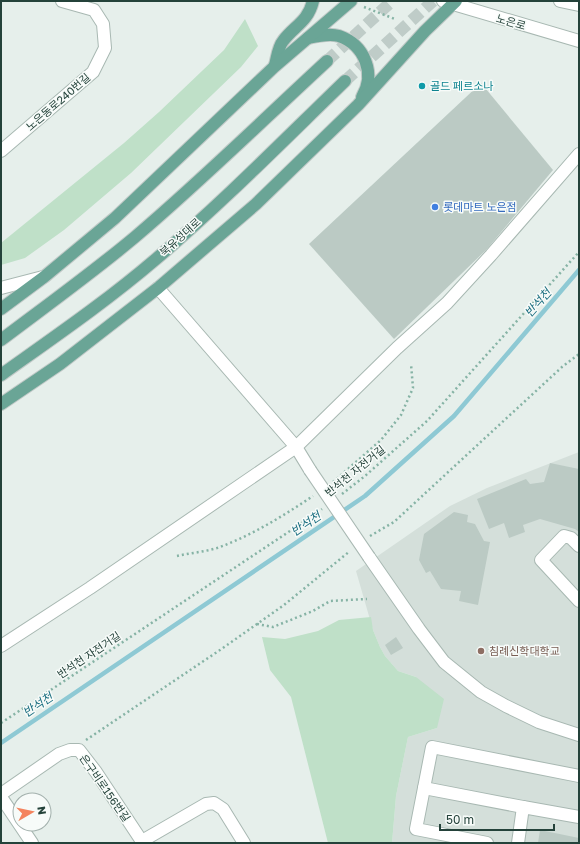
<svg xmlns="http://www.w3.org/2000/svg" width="580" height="844" font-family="'Golos Text','Noto Sans KR',sans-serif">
<rect width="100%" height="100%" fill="#e6efeb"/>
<path fill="#d4dfda" d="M579 452V843H392L396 796 408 737 437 728 416 677 398 671 385 656 380 647 373 630 356 571 450 506 487 488Z"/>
<g fill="#bfe0c8">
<path d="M245 19 258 46 241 67 131 173 64 230 25 258 1 265V243L124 143 159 112 224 50Z"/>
<path d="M371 617 373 630 380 647 385 656 398 671 416 677 444 699 437 728 408 737 396 796 392 843H328L291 697 270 670 262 637 285 639 318 631 339 620Z"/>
</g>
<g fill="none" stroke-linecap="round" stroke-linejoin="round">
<path stroke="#8ec9d4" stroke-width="4.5" d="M1 743 365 496 454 416 579 270"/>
</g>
<g fill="#bbcac4">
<path d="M481 83 553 170 487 249 394 339 309 244Z"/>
<path d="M550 463 579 469V532L575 529 540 519 523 525 525 532 509 538 504 523 489 529 477 499 526 479 530 484 544 482Z"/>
<path d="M454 512 468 515 467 522 475 524 484 541 490 542 478 605 459 601 461 591 441 589 430 571 426 573 419 560 424 534Z"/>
<path d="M396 637 403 648 391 655 385 645Z"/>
<path d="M540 830 579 838V843H538Z"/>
</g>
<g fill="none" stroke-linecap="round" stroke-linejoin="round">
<g stroke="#bfccc8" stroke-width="12" stroke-dasharray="12 6" stroke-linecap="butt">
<path d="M327 61 392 1"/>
<path d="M345 81 433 1"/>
</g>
<defs>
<g id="minor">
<path d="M443 1 579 41"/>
<path d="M560 1 579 5"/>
<path d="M1 151 93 72 105 48 103 24 94 10 62 1"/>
<path d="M1 288 43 277"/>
<path d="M158 288 296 447 310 470"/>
<path d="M579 546 571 538 564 536 541 560 579 601"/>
<path d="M369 557 419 629 444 662 481 692 506 706 539 722 579 735"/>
<path d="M1 646 90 588 296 447 397 348 447 303 491 255 579 154"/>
<path d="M424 788 523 807"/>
<path d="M1 794 59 754 70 750H79L96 772 143 843"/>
<path d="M1 797 32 843"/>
<path d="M142 841 206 804 214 803 223 809 244 843"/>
<path d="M487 843 416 829 432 747 579 776"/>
<path d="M518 843 523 807 579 817"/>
</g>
<g id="major">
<path d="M308 38C317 36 329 33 339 36 365 45 376 74 362 97"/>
<path d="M275 65C277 58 278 47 283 41 294 26 308 22 313 1"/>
<path d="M1 309 44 277 115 218 274 67 351 1"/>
<path d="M1 340C46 306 92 273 135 237 201 181 263 120 327 61"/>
<path d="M1 375C53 338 107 301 156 259 222 203 283 141 345 81"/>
<path d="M1 404 60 364 158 288 256 204 358 105 425 31 456 1"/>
</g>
</defs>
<use href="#minor" stroke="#a8b8b2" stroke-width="14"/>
<use href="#major" stroke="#c2cac8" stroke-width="14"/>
<g stroke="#86b3a5" stroke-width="2.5" stroke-dasharray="2 3" stroke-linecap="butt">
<path d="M364 7 395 19"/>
<path d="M333 482 381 440 401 415 413 388 411 364"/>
<path d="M342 494 365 476 427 421 579 252"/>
<path d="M370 536 394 522 562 367 579 354"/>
<path d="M177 556C190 553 204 552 217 548 251 536 283 516 313 496"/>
<path d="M257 624 273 627 313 611 330 601 367 599"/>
<path d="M1 723 296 527 322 509"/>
<path d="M86 740 220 650 284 605 350 551"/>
</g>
<use href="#minor" stroke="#fff" stroke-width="12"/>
<use href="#major" stroke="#6aa596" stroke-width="12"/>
<defs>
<path id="minor-bridge" d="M310 470 369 557"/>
</defs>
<use href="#minor-bridge" stroke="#a8b8b2" stroke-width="14" stroke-linecap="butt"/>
<use href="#minor-bridge" stroke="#fff" stroke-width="12"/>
</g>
<circle fill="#0f9aa8" stroke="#f7fbf9" stroke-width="1.5" cx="422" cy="86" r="4"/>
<circle fill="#3f7fe0" stroke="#f7fbf9" stroke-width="1.5" cx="435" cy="207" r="4"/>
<circle fill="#8d6e63" stroke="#f7fbf9" stroke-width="1.5" cx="481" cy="651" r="4"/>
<g text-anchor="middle" stroke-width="3" stroke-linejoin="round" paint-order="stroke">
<g font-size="11" fill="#24423a" stroke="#f7fbf9">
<text transform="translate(511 22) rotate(16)" y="4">노은로</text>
<text transform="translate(58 102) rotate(-41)" y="4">노은동로240번길</text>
<text transform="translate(180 237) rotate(-42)" y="4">북유성대로</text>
<text transform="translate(355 471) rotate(-39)" y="4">반석천 자전거길</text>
<text transform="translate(89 655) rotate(-34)" y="4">반석천 자전거길</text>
<text transform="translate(105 788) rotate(55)" y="4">은구비로156번길</text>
</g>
<g font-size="11" fill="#0d838f" stroke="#f7fbf9" text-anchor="start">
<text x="430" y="90">골드 페르소나</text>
</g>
<g font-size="11" fill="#366cbe" stroke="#f7fbf9" text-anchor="start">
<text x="443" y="211">롯데마트 노은점</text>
</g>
<g font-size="11" fill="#785e54" stroke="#f7fbf9" text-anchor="start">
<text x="489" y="655">침례신학대학교</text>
</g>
<g font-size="12" font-style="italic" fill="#1c6f80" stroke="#f7fbf9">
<text transform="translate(538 303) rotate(-49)" y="4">반석천</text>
<text transform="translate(306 524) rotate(-34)" y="4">반석천</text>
<text transform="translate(38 705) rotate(-34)" y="4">반석천</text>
</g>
</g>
<rect width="580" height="844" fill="none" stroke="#24423a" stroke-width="4"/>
<g transform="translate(32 812) rotate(81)"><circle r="19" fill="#f7fbf9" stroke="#a3b1ad"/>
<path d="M0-3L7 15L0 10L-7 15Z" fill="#f4845f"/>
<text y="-6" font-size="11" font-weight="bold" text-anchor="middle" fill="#24423a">N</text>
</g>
<path d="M440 824v6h114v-6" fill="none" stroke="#24423a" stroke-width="2"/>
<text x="446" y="824" font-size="12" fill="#24423a" stroke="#f7fbf9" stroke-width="3" paint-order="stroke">50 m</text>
</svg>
